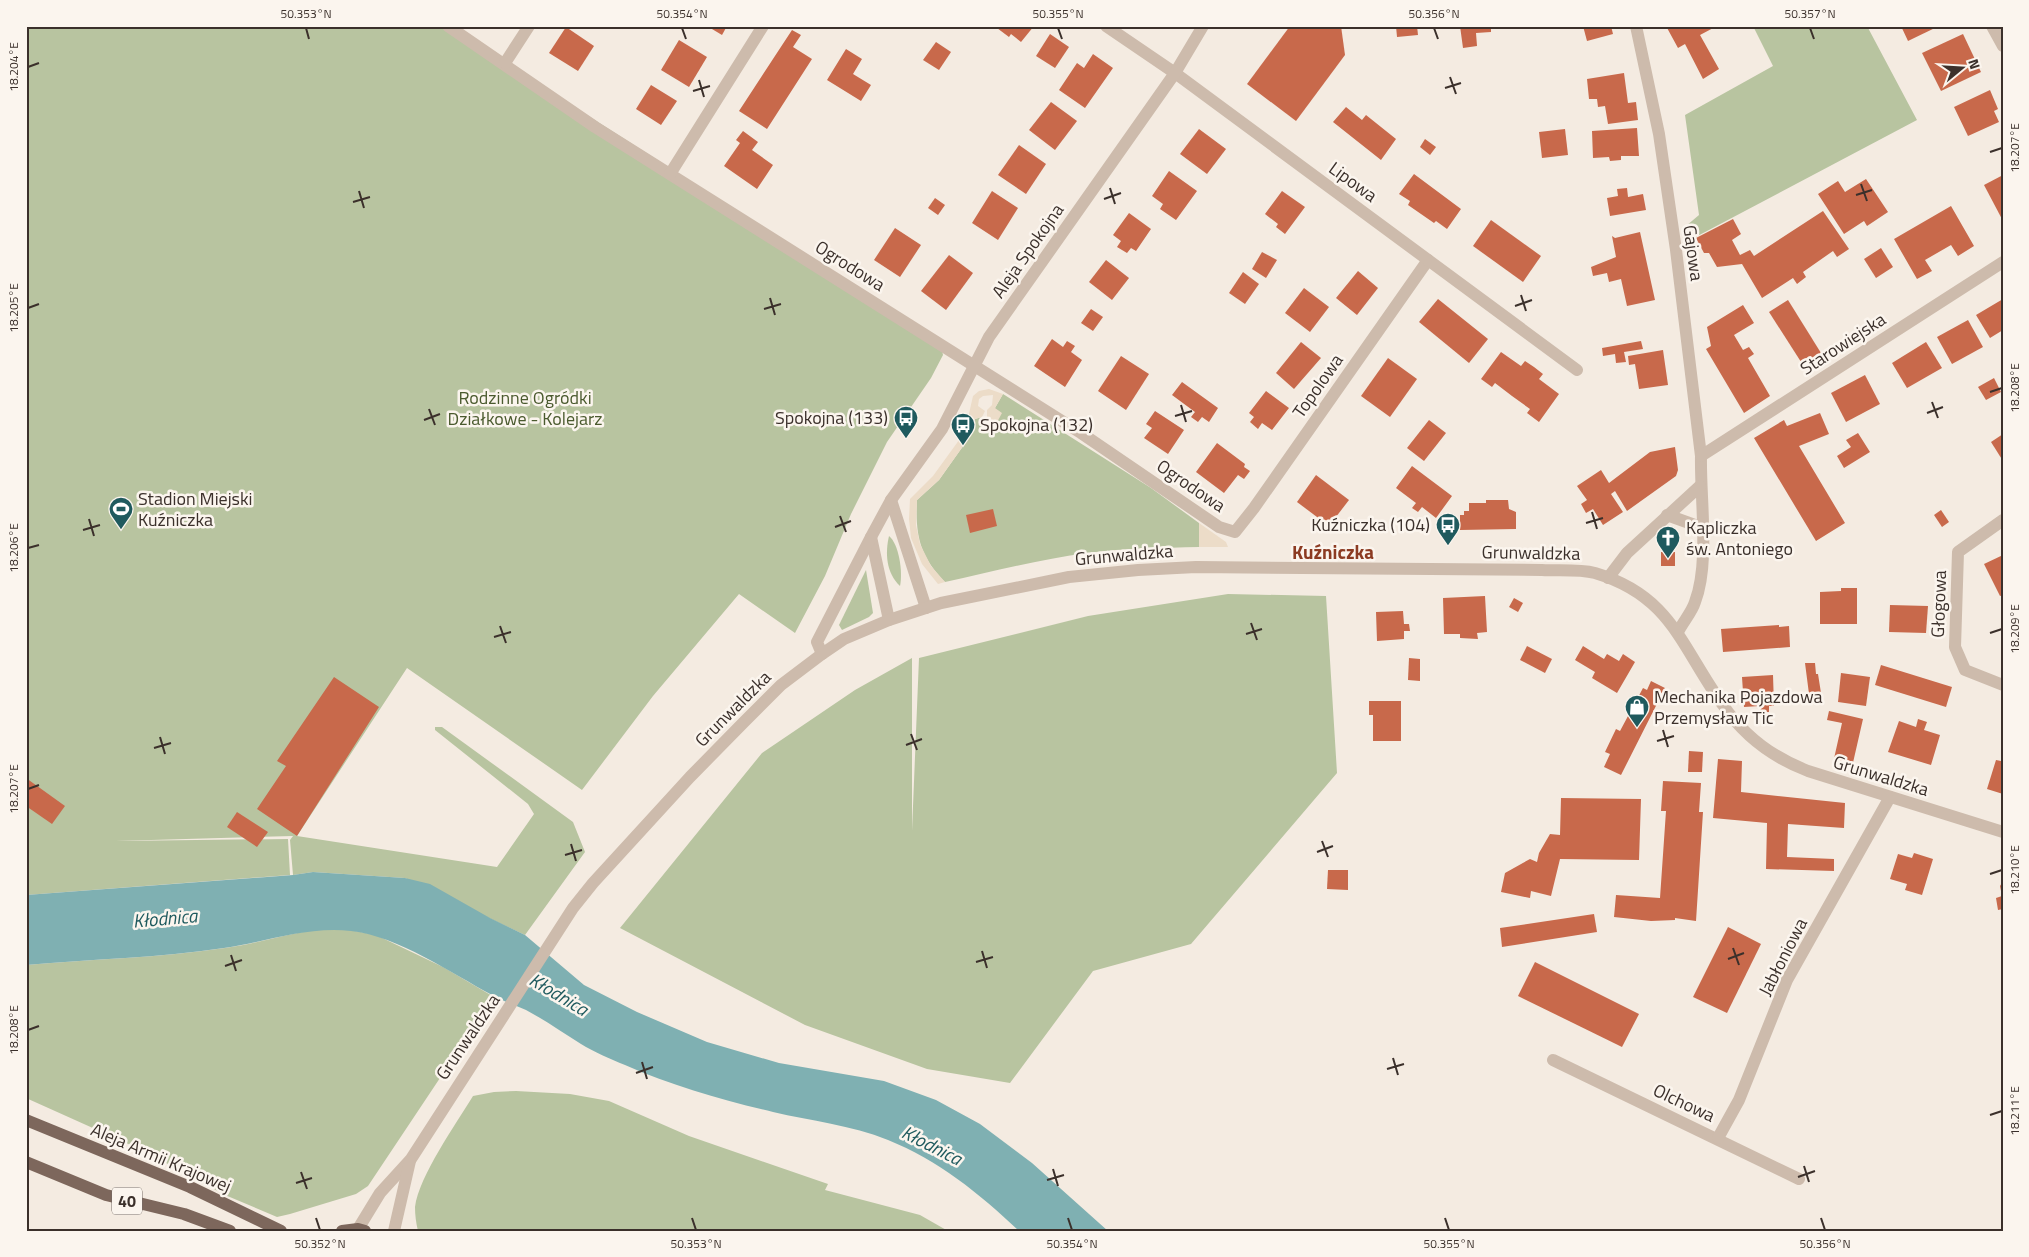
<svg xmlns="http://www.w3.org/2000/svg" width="2029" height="1257" font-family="'Titillium Web',sans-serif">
<rect width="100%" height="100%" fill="#f4ebe1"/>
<g fill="#b8c4a0">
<path d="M26 26H448L940 341 943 355 931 378 887 442 851 514 825 576 795 633 739 594 653 696 582 790 407 668 297 836 497 867 534 814 528 804 435 730V727H442L573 822 585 852 525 935 405 878 313 872 293 875 290 840 293 836 116 841 288 839 290 875 26 895Z"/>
<path d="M1753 26H1867L1917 120 1688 241 1686 226 1699 215 1685 115 1773 66Z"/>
<path d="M1003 394 1151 488 1199 523V547C1162 548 1125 548 1088 553 1040 559 992 572 945 582 920 557 915 535 917 500L939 480 966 442 975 419 982 417 995 426V408Z"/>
<path d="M889 536C899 544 903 572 900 586 886 573 885 553 889 536Z"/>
<path d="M866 570 873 613 869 617 842 630 839 625Z"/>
<path d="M1228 594 1326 596 1337 773 1191 944 1093 971 1010 1083 927 1069 805 1025 620 928 762 753 855 690 912 658V831L919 658 1088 616Z"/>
<path d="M315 930H350L376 935 443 967 494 997 368 1186 356 1194 290 1214 277 1217 225 1195 144 1151 26 1098V965C93 959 159 958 225 948 255 944 285 934 315 930Z"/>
<path d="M516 1091 570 1094 609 1101 689 1136 828 1184 825 1190 920 1215 948 1231H418C416 1223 415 1215 415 1207 419 1176 456 1124 473 1096L494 1092Z"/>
</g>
<g fill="#ecdcc8">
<path d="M989 389 1003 394 995 408 1002 413 995 426 987 420V410L992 405 993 395 983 396 979 399 978 406 985 411 982 417 975 419 966 442 939 480 917 500 916 525 920 544 931 566 945 582 938 584 922 564 911 538 909 519 910 499 933 476 962 436 968 418 973 396 979 391Z"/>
<path d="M1199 523 1226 542 1228 547H1199Z"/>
</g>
<path fill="#7fb0b2" d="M313 872 405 878 430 884 490 918 525 935 584 985 637 1012 707 1042 779 1063 884 1081 936 1100 980 1124 1032 1163 1108 1231H1019C980 1194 938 1160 888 1140 851 1125 811 1121 773 1112 722 1100 673 1086 625 1065 610 1059 594 1052 581 1044 563 1033 545 1020 526 1010 515 1005 503 1001 492 995 451 973 398 936 351 931 307 926 267 942 224 948 159 958 92 959 26 965V895L293 875Z"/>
<g fill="#c8694b">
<path d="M707 26H727L722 35Z"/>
<path d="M998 26H1034L1021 42 1011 34 1009 37 997 28Z"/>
<path d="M1290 26H1341L1345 55 1296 121 1247 84Z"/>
<path d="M1396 26H1417L1418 35 1397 37Z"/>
<path d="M1460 26H1491V32L1476 33 1477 46 1463 48Z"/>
<path d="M1583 26H1611L1613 34 1587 41Z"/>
<path d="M1666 26H1717L1700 35 1719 69 1703 79 1685 44 1678 48Z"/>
<path d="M1901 26H1939L1908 41Z"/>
<path d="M566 27 594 46 578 71 549 53Z"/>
<path d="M792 30 801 35 793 47 812 59 767 129 739 111Z"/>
<path d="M1050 34 1069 47 1055 68 1036 56Z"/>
<path d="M1963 34 1981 72 1941 91 1922 53Z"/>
<path d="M679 40 707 57 689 87 661 70Z"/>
<path d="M936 42 951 52 939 70 923 60Z"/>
<path d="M846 49 862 59 853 74 871 85 861 101 827 80Z"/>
<path d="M1093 54 1113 68 1085 108 1059 90 1077 63 1084 68Z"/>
<path d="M1624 73 1628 103 1636 102 1638 120 1608 124 1605 106 1598 107 1597 99H1589L1587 79Z"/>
<path d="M651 85 677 101 661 125 636 109Z"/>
<path d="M1990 90 1998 109 1994 111 1999 122 1968 136 1954 107Z"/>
<path d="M1051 102 1077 121 1055 150 1029 130Z"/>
<path d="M1346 107 1362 120 1366 115 1396 139 1381 160 1333 122Z"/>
<path d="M1637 128 1639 156H1621V160L1610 161 1609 157 1593 158 1592 131Z"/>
<path d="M1199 129 1226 149 1207 174 1180 154Z"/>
<path d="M1565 129 1568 155 1542 158 1539 132Z"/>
<path d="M743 131 758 142 752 150 773 165 757 189 724 166 740 143 736 140Z"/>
<path d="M1425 139 1436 147 1430 155 1420 147Z"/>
<path d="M1019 145 1046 164 1026 194 998 175Z"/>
<path d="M1169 171 1197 191 1176 220 1160 209 1163 204 1152 196Z"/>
<path d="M1414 174 1461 209 1447 229 1436 221 1434 223 1408 205 1410 201 1399 194Z"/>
<path d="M2003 175V221L1984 185Z"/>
<path d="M1866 179 1888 212 1867 226 1864 221 1844 234 1818 194 1838 181 1845 192Z"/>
<path d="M1627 188 1628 197 1643 194 1646 210 1610 216 1607 198 1618 196 1617 189Z"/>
<path d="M992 191 1018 208 998 240 972 223Z"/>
<path d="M1282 191 1305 207 1285 234 1276 227 1278 224 1265 214Z"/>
<path d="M935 198 945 205 938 215 928 208Z"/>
<path d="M1951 206 1974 246 1958 256 1951 245 1925 260 1932 271 1917 279 1894 239Z"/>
<path d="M1823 211 1849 249 1837 257 1833 251 1803 272 1806 277 1797 284 1793 278 1762 298 1742 264 1717 267 1709 253H1704L1696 238 1733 219 1741 234 1732 240 1740 255 1750 250 1754 256Z"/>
<path d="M1129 213 1151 229 1136 251 1131 248 1127 253 1117 247 1121 241 1113 235Z"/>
<path d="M1491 220 1541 256 1523 282 1473 246Z"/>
<path d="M895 228 921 245 900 277 874 260Z"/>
<path d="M1640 232 1655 300 1627 306 1621 279 1609 282 1607 273 1593 276 1591 267 1616 257 1612 236 1615 238Z"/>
<path d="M1881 248 1893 267 1876 278 1864 259Z"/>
<path d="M1262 252 1277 260 1266 278 1252 269Z"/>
<path d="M949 255 973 273 946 310 921 291Z"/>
<path d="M1106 260 1129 278 1112 300 1089 282Z"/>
<path d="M1358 271 1378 288 1357 315 1336 298Z"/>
<path d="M1243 272 1259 284 1245 304 1229 293Z"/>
<path d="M1304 288 1329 307 1310 332 1285 313Z"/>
<path d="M1438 299 1488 339 1469 363 1419 322Z"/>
<path d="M2003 299V330L1990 338 1976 315Z"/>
<path d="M1788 300 1821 353 1803 365 1769 312Z"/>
<path d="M1743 305 1754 323 1734 335 1743 350 1749 347 1754 354 1748 358 1770 396 1744 413 1706 349 1711 346 1707 327Z"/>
<path d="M1091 309 1103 317 1093 331 1081 323Z"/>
<path d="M1968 320 1983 347 1952 364 1937 337Z"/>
<path d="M1052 339 1063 347 1067 341 1075 346 1071 352 1082 360 1065 387 1034 366Z"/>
<path d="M1641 341 1643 349 1624 352 1626 362 1616 363 1615 354 1603 356 1602 348Z"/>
<path d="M1301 342 1321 358 1294 389 1276 373Z"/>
<path d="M1926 342 1942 368 1907 388 1892 363Z"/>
<path d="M1663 350 1668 385 1639 389 1635 364 1629 365 1628 356Z"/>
<path d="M1501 352 1521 366 1525 361 1534 367 1543 374 1539 379 1559 394 1539 422 1527 413 1530 409 1512 396 1495 383 1492 387 1481 379Z"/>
<path d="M1121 356 1149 374 1126 410 1098 391Z"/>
<path d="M1388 358 1417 379 1390 417 1361 396Z"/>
<path d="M1865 375 1880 404 1846 422 1831 393Z"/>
<path d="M1994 378 2001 392 1986 400 1978 387Z"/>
<path d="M1182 382 1218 408 1209 422 1202 417 1198 422 1191 417 1195 412 1172 395Z"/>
<path d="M1266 391 1289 408 1272 430 1262 423 1258 429 1250 422 1254 417 1249 413Z"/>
<path d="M1155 411 1184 430 1168 454 1144 438 1152 428 1146 424Z"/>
<path d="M1820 413 1829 434 1799 446 1845 523 1816 541 1754 438 1784 420 1787 426Z"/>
<path d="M1429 420 1446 433 1424 461 1407 448Z"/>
<path d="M1858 433 1870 452 1844 468 1837 456 1851 447 1846 440Z"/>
<path d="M2003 434V461L1991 442Z"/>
<path d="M1217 443 1245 464 1244 467 1250 471 1244 479 1238 475 1224 493 1196 472Z"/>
<path d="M1675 447 1678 470 1676 476 1627 511 1615 491 1611 494 1623 512 1603 525 1593 509 1586 513 1581 504 1587 500 1577 486 1601 470 1609 483 1650 452Z"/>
<path d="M1412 466 1452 496 1436 518 1422 507 1418 512 1412 508 1416 503 1396 488Z"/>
<path d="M1316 475 1349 500 1329 526 1297 502Z"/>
<path d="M1486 500H1508L1509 509 1516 512V529L1460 530V515H1464V511H1469V503H1486Z"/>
<path d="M993 509 997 526 970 533 966 515Z"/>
<path d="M1941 510 1949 522 1942 527 1934 515Z"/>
<rect x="1661" y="552" width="14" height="14"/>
<path d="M2003 555V595L2000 596 1984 564Z"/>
<path d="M1841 588H1857V624H1820V592L1841 591Z"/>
<path d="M1485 596 1487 632 1477 633 1478 639 1460 638V634H1444L1443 598Z"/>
<path d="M1514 598 1523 603 1518 612 1509 607Z"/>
<path d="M1890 605 1928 606 1926 633 1889 632Z"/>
<path d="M1403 611 1404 624H1409L1410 631H1404V639L1377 641 1376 612Z"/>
<path d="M1779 625V627L1789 626 1790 647 1723 652 1721 629Z"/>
<path d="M1527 646 1552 659 1545 673 1520 660Z"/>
<path d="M1583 646 1604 659 1607 654 1619 661 1623 654 1635 662 1617 693 1592 678 1595 672 1575 660Z"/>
<path d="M1409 658 1420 659V681L1408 680Z"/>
<path d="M1805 663H1815L1816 674H1818L1821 693 1809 694Z"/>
<path d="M1881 665 1952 687 1946 707 1875 685Z"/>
<path d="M1841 673 1870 677 1866 706 1838 702Z"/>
<path d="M1773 675 1774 706H1769V712H1761L1760 706 1744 707 1742 677Z"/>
<path d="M334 677 379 707 297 836 257 809 286 766 277 761Z"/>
<path d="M1651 681 1665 688 1621 775 1604 767 1610 754 1605 752 1616 729 1620 731 1643 688 1647 690Z"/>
<path d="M1369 701H1401V741H1373V715H1369Z"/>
<path d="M1829 711 1863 719 1852 767 1833 763 1842 723 1827 720Z"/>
<path d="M1918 719 1927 722 1924 730 1940 735 1931 765 1888 752 1899 721 1916 727Z"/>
<path d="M1689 751 1703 752 1702 772H1688Z"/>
<path d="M2003 755V794L1987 789 1996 760 2001 761Z"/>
<path d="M1718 759 1742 761 1741 792 1845 803 1844 828 1788 824 1787 857 1834 859V871L1766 869 1767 823 1713 818Z"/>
<path d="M26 778 65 806 52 824 26 806Z"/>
<path d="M1663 781 1701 783 1699 812H1703L1696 921 1675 918V920L1651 921 1614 917 1616 895 1660 898 1666 811H1661Z"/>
<path d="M1561 798 1641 799 1639 860 1560 859 1551 896 1531 891 1530 898 1501 892 1505 873 1530 859 1537 862 1539 853 1550 834 1560 835Z"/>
<path d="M237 812 268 832 257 847 227 827Z"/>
<path d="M1914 853 1933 859 1922 895 1905 890 1907 884 1890 879 1898 854 1912 858Z"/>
<path d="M1328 870H1348V890L1327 889Z"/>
<path d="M2003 881V909L1998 910 1996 898 2002 896 2000 886Z"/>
<path d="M1594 914 1597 932 1502 947 1500 928Z"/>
<path d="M1728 927 1761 944 1727 1013 1693 997Z"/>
<path d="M1535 962 1639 1014 1622 1047 1518 996Z"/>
</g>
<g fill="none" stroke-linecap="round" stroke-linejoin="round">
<g stroke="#cdbbac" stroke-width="12">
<path d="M448 26 595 127 1081 433 1219 527 1235 532 1254 508 1428 260"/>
<path d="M1106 26 1175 73 1577 370"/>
<path d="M1636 26 1659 134 1676 250 1701 456C1700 498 1710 563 1695 602 1692 612 1683 622 1678 632"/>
<path d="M1992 26 2003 46"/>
<path d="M505 63 529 26"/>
<path d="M670 174 763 26"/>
<path d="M1701 456 2003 262"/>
<path d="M891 500 926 608"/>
<path d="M1667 515 1703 528"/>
<path d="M2003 520 1958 552 1955 647 1965 670 2003 685"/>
<path d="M871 537 889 620"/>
<path d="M1608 578 1627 553 1700 486"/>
<path d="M822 654 817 642 871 537 891 500 942 429 989 337 1175 73 1203 26"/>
<path d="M1553 1060 1799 1179"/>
<path d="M1718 1138 1739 1100 1787 980 1890 797"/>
</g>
<g stroke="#cdbbac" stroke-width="12">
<path d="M358 1229 380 1193 411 1159 573 908 593 883 690 777 743 723 781 685 822 654 844 639 889 620 941 603 1069 577 1138 570 1196 567 1542 570C1559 571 1579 569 1595 573 1672 596 1681 647 1723 705 1744 736 1774 758 1808 771L2003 832"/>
<path d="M394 1231 410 1161"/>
</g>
<g stroke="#7d675c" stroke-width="12">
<path d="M26 1120 190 1187 281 1231"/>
<path d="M26 1162 106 1195 184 1214 230 1231"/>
<path d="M342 1231 358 1229 365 1231"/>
</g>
</g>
<path fill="none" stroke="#3b302b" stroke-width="2" d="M306 28 309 39M682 28 686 39M1058 28 1062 39M1434 28 1438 39M1810 28 1814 39M28 67 39 63M1450 77 1456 94M699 80 704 97M1445 88 1461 83M693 91 710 86M1990 152 2002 148M1861 184 1867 201M1110 188 1115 204M359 191 364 208M1856 195 1872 190M1104 199 1121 193M353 202 370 197M1521 295 1526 311M770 298 775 315M1515 306 1532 300M28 308 39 304M764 309 781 304M1990 392 2002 388M1932 402 1938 418M1181 405 1186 422M429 409 435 425M1927 413 1943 407M1175 416 1192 411M424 420 440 414M1592 512 1597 529M840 516 846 532M89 519 94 536M1586 523 1603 518M835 527 851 521M83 530 100 525M28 548 39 545M1251 623 1257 640M500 626 506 643M1990 633 2002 629M1246 634 1262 629M494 637 511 632M1663 730 1668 747M911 734 917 750M160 737 165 754M1657 741 1674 736M906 745 922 739M154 748 171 743M28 789 39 785M1322 841 1328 857M571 844 576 861M1317 852 1333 846M565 855 582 850M1990 874 2002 870M1733 948 1739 965M982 951 987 968M231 955 236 971M1728 959 1744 953M976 962 993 957M225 966 242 960M28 1030 39 1026M1393 1058 1398 1075M642 1062 647 1079M1387 1069 1404 1064M636 1073 653 1067M1990 1115 2002 1111M1804 1166 1809 1182M1053 1169 1058 1186M301 1172 307 1189M1798 1177 1815 1171M1047 1180 1064 1175M296 1183 312 1178M316 1218 320 1230M692 1218 696 1230M1068 1218 1072 1230M1445 1218 1449 1230M1821 1218 1825 1230"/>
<defs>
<symbol id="bus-pin" viewBox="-11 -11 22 30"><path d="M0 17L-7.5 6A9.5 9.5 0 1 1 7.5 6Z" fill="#1f5a5e" stroke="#fbf5ee"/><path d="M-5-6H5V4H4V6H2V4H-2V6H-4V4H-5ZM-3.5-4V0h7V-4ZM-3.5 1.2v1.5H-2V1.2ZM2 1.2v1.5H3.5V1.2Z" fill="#fff"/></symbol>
<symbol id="stadium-pin" viewBox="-11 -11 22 30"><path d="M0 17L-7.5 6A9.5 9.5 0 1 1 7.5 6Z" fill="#1f5a5e" stroke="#fbf5ee"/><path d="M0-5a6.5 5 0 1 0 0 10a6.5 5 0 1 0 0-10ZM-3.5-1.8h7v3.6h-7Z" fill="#fff"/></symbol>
<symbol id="church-pin" viewBox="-11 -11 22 30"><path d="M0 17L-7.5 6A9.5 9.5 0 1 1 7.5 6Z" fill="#1f5a5e" stroke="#fbf5ee"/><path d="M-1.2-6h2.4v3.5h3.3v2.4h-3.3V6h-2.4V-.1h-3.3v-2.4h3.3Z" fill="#fff"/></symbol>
<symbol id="shop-pin" viewBox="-11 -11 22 30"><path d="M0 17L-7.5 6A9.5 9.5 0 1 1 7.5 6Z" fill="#1f5a5e" stroke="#fbf5ee"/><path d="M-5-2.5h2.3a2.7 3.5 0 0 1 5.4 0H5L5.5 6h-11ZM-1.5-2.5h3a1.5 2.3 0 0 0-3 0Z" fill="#fff"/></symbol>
</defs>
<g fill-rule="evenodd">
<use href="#bus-pin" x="892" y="404" width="28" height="38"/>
<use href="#bus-pin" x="949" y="411" width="28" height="38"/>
<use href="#stadium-pin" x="107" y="495" width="28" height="38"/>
<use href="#bus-pin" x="1434" y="511" width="28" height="38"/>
<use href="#church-pin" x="1654" y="524" width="28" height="38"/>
<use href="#shop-pin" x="1623" y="693" width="28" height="38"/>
</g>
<g text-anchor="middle" stroke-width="5" stroke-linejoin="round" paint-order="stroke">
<rect fill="#fbf5ee" stroke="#756b66" stroke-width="1" x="112" y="1187.5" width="30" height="27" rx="4"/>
<g font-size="16" font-weight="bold" fill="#3b302b">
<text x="127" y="1207">40</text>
</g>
<g font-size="18" fill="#3b302b" stroke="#fbf5ee">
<text transform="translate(1353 182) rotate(36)" y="6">Lipowa</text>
<text transform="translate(1028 251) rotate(-55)" y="6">Aleja Spokojna</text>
<text transform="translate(1693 253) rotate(82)" y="6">Gajowa</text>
<text transform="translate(850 266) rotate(32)" y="6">Ogrodowa</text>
<text transform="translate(1843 344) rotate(-33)" y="6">Starowiejska</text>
<text transform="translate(1318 386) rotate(-55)" y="6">Topolowa</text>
<text transform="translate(1191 486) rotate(34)" y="6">Ogrodowa</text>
<text transform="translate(1531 553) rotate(1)" y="6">Grunwaldzka</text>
<text transform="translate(1124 555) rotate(-5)" y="6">Grunwaldzka</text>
<text transform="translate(1939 604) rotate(-88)" y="6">Głogowa</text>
<text transform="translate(733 709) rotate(-45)" y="6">Grunwaldzka</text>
<text transform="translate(1881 776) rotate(17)" y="6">Grunwaldzka</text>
<text transform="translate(1783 957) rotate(-63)" y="6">Jabłoniowa</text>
<text transform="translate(468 1037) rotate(-56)" y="6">Grunwaldzka</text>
<text transform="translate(1684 1103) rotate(25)" y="6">Olchowa</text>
<text transform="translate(161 1158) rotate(23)" y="6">Aleja Armii Krajowej</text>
</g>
<g font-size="18" fill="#4a5a2e" stroke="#fbf5ee">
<text x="525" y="404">Rodzinne Ogródki<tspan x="525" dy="21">Działkowe - Kolejarz</tspan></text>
</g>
<g font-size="18" fill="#3b302b" stroke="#fbf5ee" text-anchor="start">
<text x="888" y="424" text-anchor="end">Spokojna (133)</text>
<text x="980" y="431">Spokojna (132)</text>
<text x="138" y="505">Stadion Miejski<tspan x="138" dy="21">Kuźniczka</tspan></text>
<text x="1430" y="531" text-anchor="end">Kuźniczka (104)</text>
<text x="1686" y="534">Kapliczka<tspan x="1686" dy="21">św. Antoniego</tspan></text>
<text x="1654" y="703">Mechanika Pojazdowa<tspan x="1654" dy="21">Przemysław Tic</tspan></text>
</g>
<g font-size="19" font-weight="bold" fill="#8c3b22" stroke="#fbf5ee">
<text x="1333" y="559">Kuźniczka</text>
</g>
<g font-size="19" font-style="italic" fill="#1f5a5e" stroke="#fbf5ee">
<text transform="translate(165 918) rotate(-5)" y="7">Kłodnica</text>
<text transform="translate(559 994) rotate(31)" y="7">Kłodnica</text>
<text transform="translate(932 1145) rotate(27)" y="7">Kłodnica</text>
</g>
</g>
<rect width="2029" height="1257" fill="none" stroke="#fbf5ee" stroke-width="55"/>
<g transform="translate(1962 68) rotate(72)" stroke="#fbf5ee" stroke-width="4" paint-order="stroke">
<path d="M0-4L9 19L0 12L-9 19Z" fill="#3b302b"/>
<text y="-8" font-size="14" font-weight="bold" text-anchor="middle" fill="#3b302b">N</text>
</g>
<rect x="28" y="28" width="1974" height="1202" fill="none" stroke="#3b302b" stroke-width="2"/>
<g font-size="12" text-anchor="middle" fill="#3b302b">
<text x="306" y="18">50.353°N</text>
<text x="682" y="18">50.354°N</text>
<text x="1058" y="18">50.355°N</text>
<text x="1434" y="18">50.356°N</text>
<text x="1810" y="18">50.357°N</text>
<text transform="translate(14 67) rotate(-90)" y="4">18.204°E</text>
<text transform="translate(2015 148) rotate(-90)" y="4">18.207°E</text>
<text transform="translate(14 308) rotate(-90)" y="4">18.205°E</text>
<text transform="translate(2015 388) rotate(-90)" y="4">18.208°E</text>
<text transform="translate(14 548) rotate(-90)" y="4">18.206°E</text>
<text transform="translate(2015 629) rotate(-90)" y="4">18.209°E</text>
<text transform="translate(14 789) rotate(-90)" y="4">18.207°E</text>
<text transform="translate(2015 870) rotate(-90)" y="4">18.210°E</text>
<text transform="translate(14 1030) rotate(-90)" y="4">18.208°E</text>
<text transform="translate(2015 1111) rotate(-90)" y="4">18.211°E</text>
<text x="320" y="1248">50.352°N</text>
<text x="696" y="1248">50.353°N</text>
<text x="1072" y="1248">50.354°N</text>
<text x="1449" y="1248">50.355°N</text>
<text x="1825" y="1248">50.356°N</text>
</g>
</svg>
